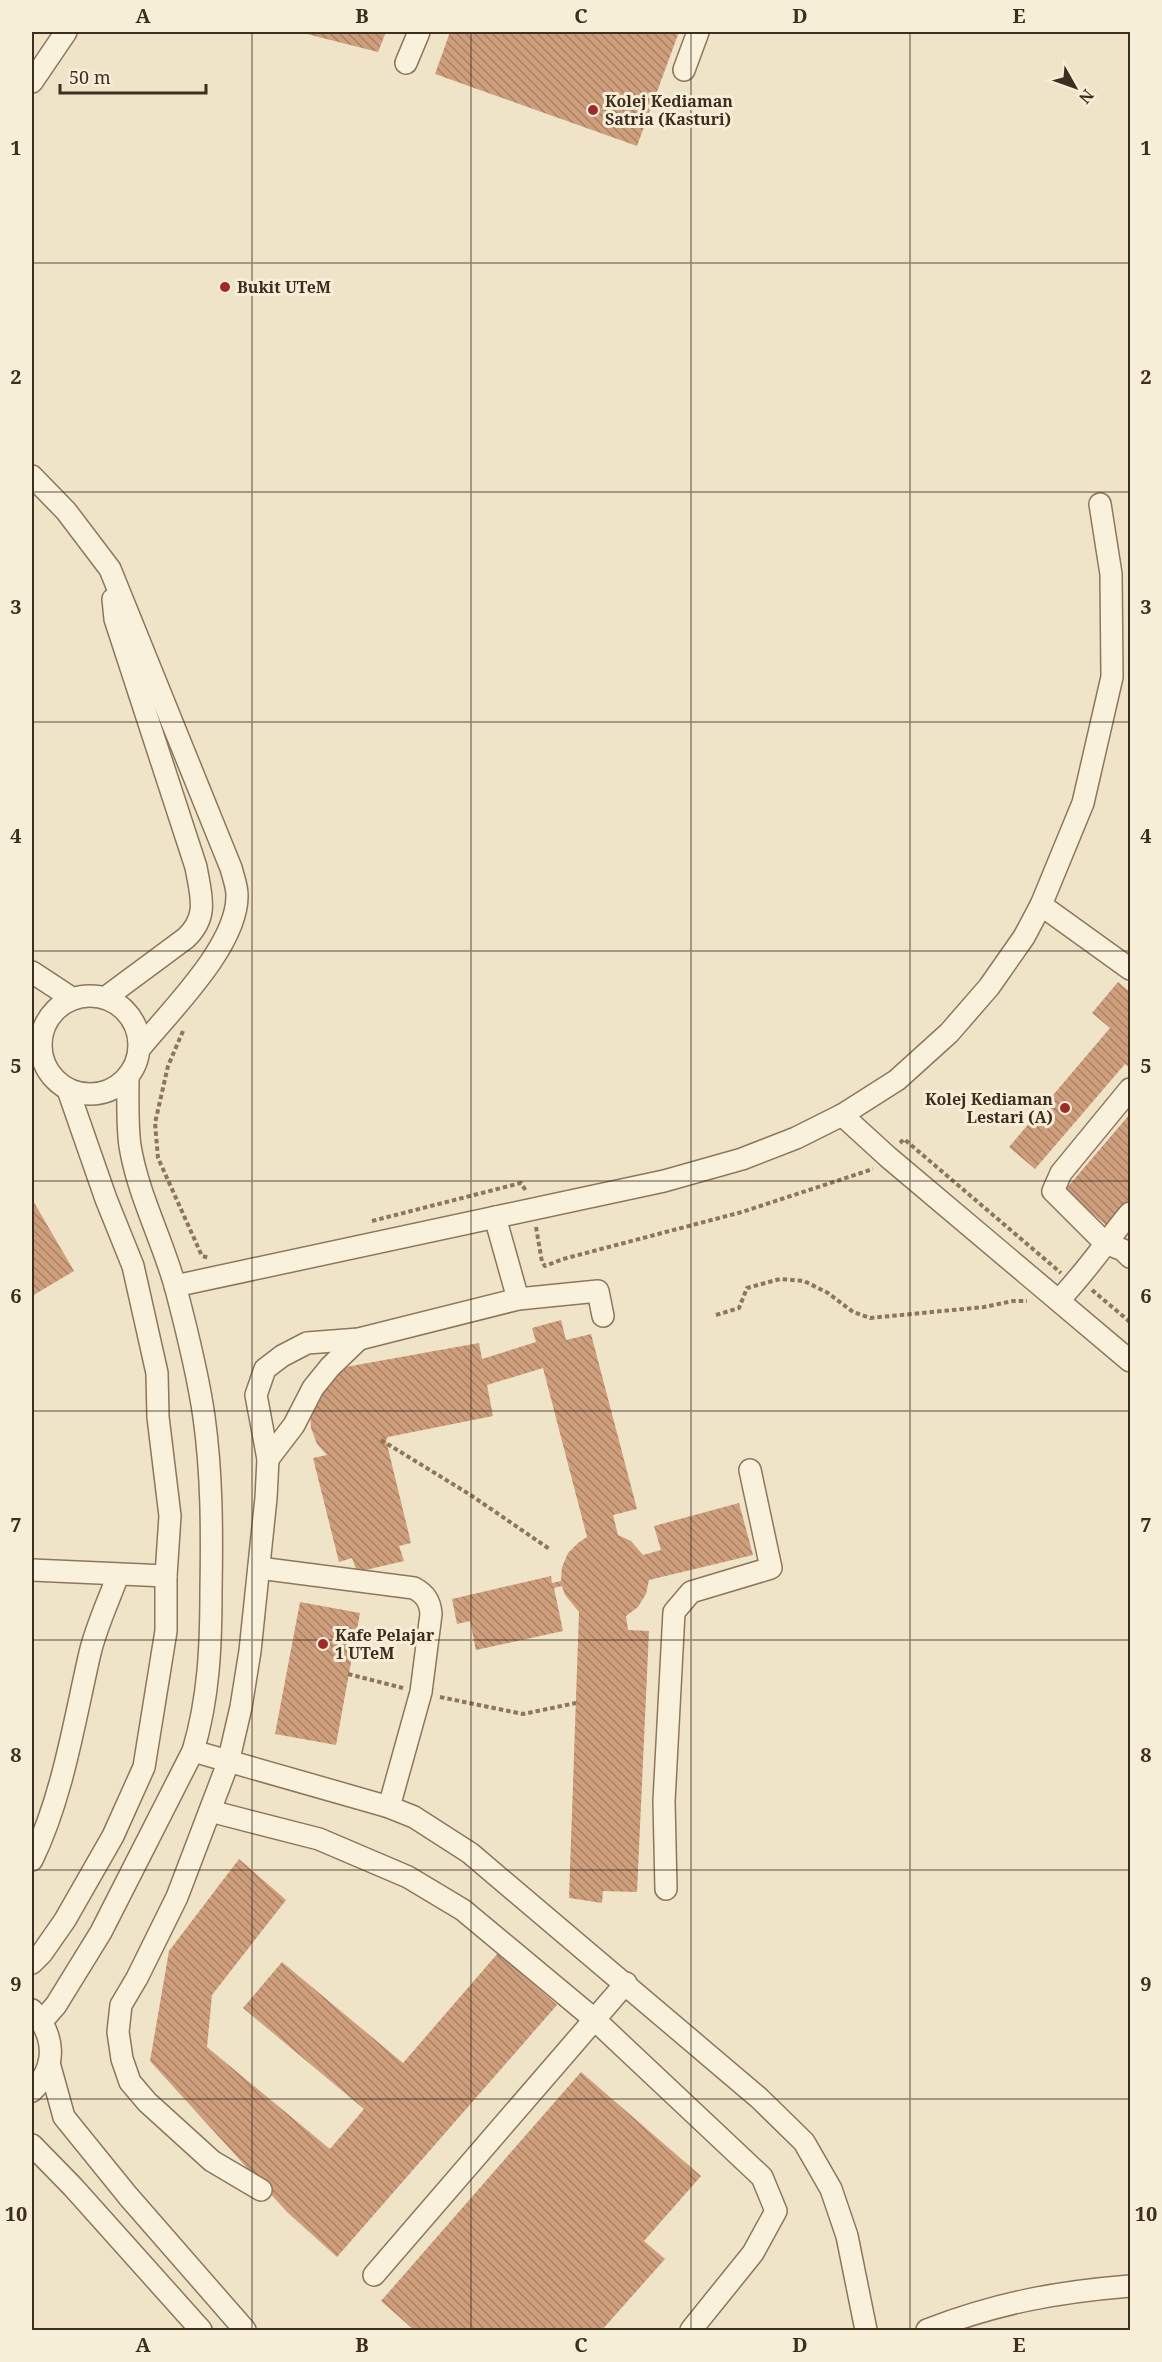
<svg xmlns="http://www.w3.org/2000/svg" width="1162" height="2362" font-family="'Noto Serif',serif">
<defs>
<pattern id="building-back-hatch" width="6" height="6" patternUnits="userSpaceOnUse" patternTransform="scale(1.5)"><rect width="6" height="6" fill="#cf9f7d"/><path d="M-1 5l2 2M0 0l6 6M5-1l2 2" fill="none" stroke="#a98266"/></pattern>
</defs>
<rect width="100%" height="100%" fill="#f0e4c8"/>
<g fill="url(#building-back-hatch)">
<path d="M299 32H386L378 52Z"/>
<path d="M450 32H679L637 146 435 74Z"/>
<path d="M1118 982 1130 992V1068L1125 1064 1035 1169 1009 1147 1110 1028 1092 1013Z"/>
<path d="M1130 1114V1198L1107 1226 1065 1190Z"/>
<path d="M32 1199 74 1271 32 1296Z"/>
<path d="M561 1320 566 1340 591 1334 637 1509 613 1515 618 1535 631 1541 643 1555 661 1550 654 1526 739 1503 753 1555 649 1580 646 1594 638 1607 626 1616 628 1630 649 1631 637 1892 603 1891 602 1903 569 1898 579 1612 565 1595 562 1586 554 1588 563 1631 476 1650 470 1621 457 1624 452 1599 551 1576 552 1583 561 1581 562 1567 568 1553 578 1543 587 1537 543 1368 487 1385 493 1416 388 1437 386 1440 411 1543 399 1546 404 1561 357 1572 352 1558 339 1562 313 1458 327 1455 317 1444 311 1428 310 1411 315 1395 338 1370 351 1366 479 1343 482 1359 536 1342 532 1328Z"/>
<path d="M300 1602 360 1613 336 1745 275 1734Z"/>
<path d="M239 1859 286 1900 212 1995 207 2047 330 2149 364 2109 243 2008 282 1962 403 2063 498 1953 557 2005 337 2257 287 2212 150 2061 169 1951Z"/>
<path d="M581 2072 701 2176 644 2241 665 2259 602 2330H414L381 2301Z"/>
</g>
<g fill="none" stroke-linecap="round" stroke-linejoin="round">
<defs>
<g id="minor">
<path d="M406 63 419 32"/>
<path d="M684 70 698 32"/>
<path d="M32 82 66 32"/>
<path d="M32 476 66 511 110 569 231 868C233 876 237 886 237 895 238 945 171 1010 140 1048"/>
<path d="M1041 905 1130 969"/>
<path d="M32 972 73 999"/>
<circle cx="90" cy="1045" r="49"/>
<path d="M105 998 186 938C209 916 201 896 196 867L115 619 113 599"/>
<path d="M1130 1089 1061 1173 1053 1191 1105 1243 1123 1250 1130 1257"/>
<path d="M842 1115 888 1157 1130 1361"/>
<path d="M495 1217 518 1299"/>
<path d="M175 1286 664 1181 742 1159 796 1138 842 1115 897 1080 949 1033 989 987 1024 937 1041 905 1083 803 1112 677 1111 574 1100 504"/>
<path d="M1059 1300C1085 1273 1106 1242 1130 1213"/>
<path d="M268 1459 294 1425 313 1388 330 1367 359 1339"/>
<path d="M259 1568 414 1588C425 1594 430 1601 431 1614L421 1692 389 1807"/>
<path d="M32 1570 166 1576"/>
<path d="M193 1751 389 1807 414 1817 470 1853 759 2098 804 2142 831 2189 847 2236 866 2330"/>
<path d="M210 1811 319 1839 408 1877 463 1910 594 2019 762 2177 776 2211 753 2253 691 2330"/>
<path d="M32 1860C63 1796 74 1722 90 1653 96 1627 109 1600 118 1575"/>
<path d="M666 1889 664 1801 674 1612 691 1592 771 1568 750 1470"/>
<path d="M32 1963 42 1953 65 1920 113 1836 144 1767 166 1631V1576L170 1516 158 1417 157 1373 133 1266 106 1199 68 1090"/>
<path d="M32 2010C55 2035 58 2066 32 2091"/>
<path d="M42 2021 56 2005 101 1932 193 1751C209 1698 211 1645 211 1590 212 1532 212 1474 204 1417 198 1374 187 1331 176 1289 163 1241 138 1195 130 1146 127 1124 128 1100 128 1078"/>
<path d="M49 2063 64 2117 128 2196 245 2330"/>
<path d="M32 2145 73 2187 201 2330"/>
<path d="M261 2190 212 2161 147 2102 130 2082 122 2059 118 2032 121 2005 137 1978 177 1897 228 1763 241 1707 250 1651 266 1498 268 1459 256 1395 265 1369 282 1356 307 1343 359 1339 518 1299 598 1291 603 1316"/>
<path d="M374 2275 626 1983"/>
<path d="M927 2330C997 2303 1056 2292 1130 2286"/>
</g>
</defs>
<use href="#minor" stroke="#8d765c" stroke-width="24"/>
<g stroke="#8d765c" stroke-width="4" stroke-dasharray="4.5 3" stroke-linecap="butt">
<path d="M183 1031 168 1066 155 1123 158 1158 202 1256 210 1258"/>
<path d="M900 1143 904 1139 1061 1273"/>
<path d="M372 1221 521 1183 526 1191"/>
<path d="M536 1227 542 1262 545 1266 563 1259 742 1212 873 1169"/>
<path d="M1092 1290 1130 1322"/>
<path d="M716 1315 739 1308 747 1288 780 1279 804 1281 828 1293 853 1312 870 1318 984 1307 1013 1301H1027"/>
<path d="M381 1440 469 1494 551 1550"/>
<path d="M348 1674 403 1688"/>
<path d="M440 1697 523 1714 576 1703"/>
</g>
<use href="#minor" stroke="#faf1dc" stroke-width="21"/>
</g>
<path fill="none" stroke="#3d2e20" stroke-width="1.5" stroke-opacity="0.55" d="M252 32V2330M471 32V2330M691 32V2330M910 32V2330M32 263H1130M32 492H1130M32 722H1130M32 951H1130M32 1181H1130M32 1411H1130M32 1640H1130M32 1870H1130M32 2099H1130"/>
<g fill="#9e2a2b" stroke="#f7eed8" stroke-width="2">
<circle cx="593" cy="110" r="6"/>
<circle cx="225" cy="287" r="6"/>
<circle cx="1065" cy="1108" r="6"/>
<circle cx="323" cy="1644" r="6"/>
</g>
<g text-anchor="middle" stroke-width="6" stroke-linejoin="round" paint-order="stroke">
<g font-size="16" font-weight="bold" fill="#3d2e20" stroke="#f7eed8" text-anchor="start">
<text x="605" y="107">Kolej Kediaman<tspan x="605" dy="18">Satria (Kasturi)</tspan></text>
<text x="237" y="293">Bukit UTeM</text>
<text x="1053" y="1105" text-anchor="end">Kolej Kediaman<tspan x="1053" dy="18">Lestari (A)</tspan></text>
<text x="335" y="1641">Kafe Pelajar<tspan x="335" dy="18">1 UTeM</tspan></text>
</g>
</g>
<rect width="1162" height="2362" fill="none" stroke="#f7eed8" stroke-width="66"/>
<g transform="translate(1075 87) rotate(130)" stroke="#f7eed8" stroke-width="4.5" paint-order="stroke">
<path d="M0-4.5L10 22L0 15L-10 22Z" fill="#3d2e20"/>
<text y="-9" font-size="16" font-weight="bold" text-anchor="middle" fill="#3d2e20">N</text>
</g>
<path d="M60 84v9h146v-9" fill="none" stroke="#3d2e20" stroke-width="3"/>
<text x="69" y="84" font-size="18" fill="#3d2e20" stroke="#f7eed8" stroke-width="4.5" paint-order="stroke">50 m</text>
<rect x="33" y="33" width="1096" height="2296" fill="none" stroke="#3d2e20" stroke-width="2"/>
<g font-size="20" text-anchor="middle" font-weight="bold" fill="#3d2e20">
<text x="143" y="23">A</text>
<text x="362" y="23">B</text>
<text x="581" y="23">C</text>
<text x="800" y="23">D</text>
<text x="1019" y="23">E</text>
<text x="16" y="155">1</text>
<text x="1146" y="155">1</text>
<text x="16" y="384">2</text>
<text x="1146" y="384">2</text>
<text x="16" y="614">3</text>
<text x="1146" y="614">3</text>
<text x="16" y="843">4</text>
<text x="1146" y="843">4</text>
<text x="16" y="1073">5</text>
<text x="1146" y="1073">5</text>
<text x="16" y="1303">6</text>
<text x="1146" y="1303">6</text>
<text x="16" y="1532">7</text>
<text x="1146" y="1532">7</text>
<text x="16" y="1762">8</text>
<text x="1146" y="1762">8</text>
<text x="16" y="1991">9</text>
<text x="1146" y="1991">9</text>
<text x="16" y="2221">10</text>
<text x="1146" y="2221">10</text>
<text x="143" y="2352">A</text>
<text x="362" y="2352">B</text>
<text x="581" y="2352">C</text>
<text x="800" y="2352">D</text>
<text x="1019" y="2352">E</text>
</g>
</svg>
